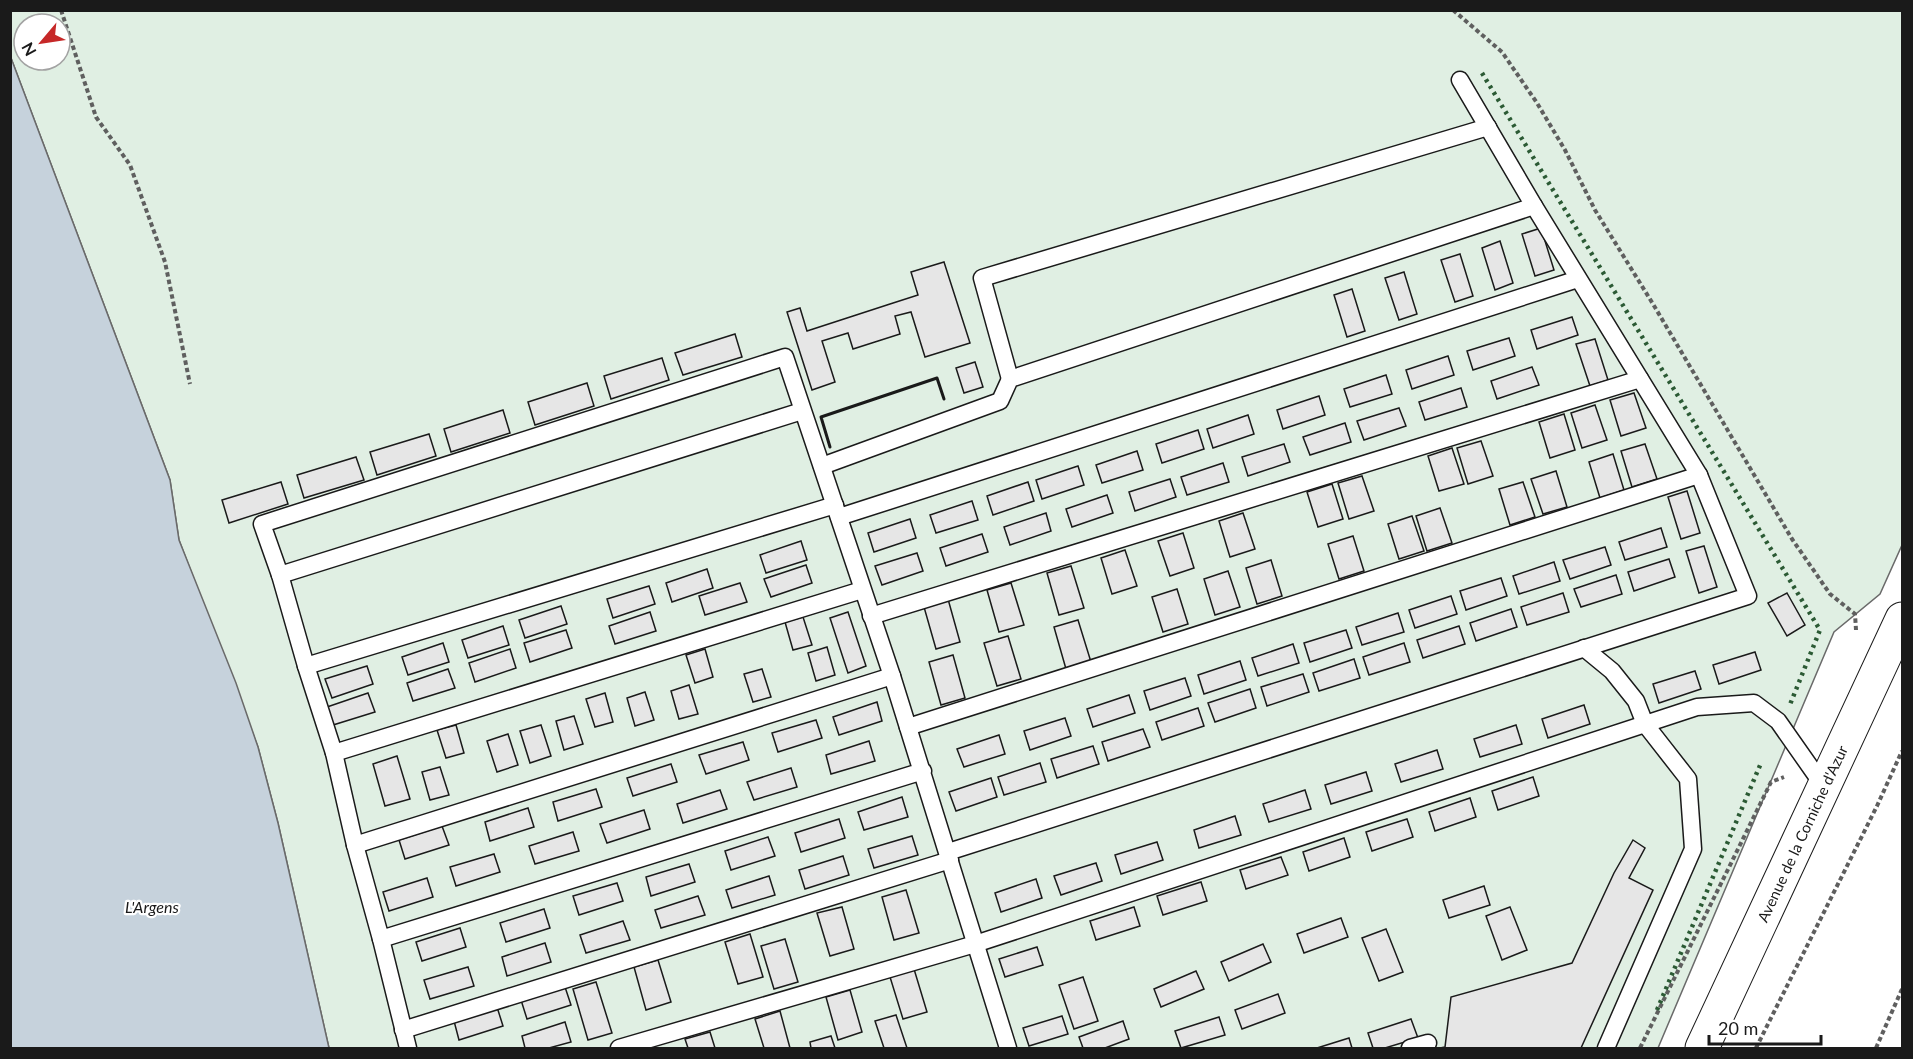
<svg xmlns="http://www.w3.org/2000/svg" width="1913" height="1059" font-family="Lato,sans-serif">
<rect width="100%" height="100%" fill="#fff"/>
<path fill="#e0efe3" stroke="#6a6a6a" stroke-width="1.5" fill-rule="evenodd" d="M11 10 1902 11V545L1880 594 1834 632 1658 1048H329L278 823 258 747 179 540 170 480 11 58ZM24 24H60V60H24Z"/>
<path fill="#c6d2dc" stroke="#6a6a6a" stroke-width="1.5" d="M11 58 170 480 179 540 236 683 258 747 278 823 329 1048H11Z"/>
<g fill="#e6e6e6" stroke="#1a1a1a" stroke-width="1.5">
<path d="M1541 228 1554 270 1535 276 1522 234Z"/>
<path d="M1500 241 1513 283 1495 290 1482 248Z"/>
<path d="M1460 254 1473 296 1455 302 1441 260Z"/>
<path d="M944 262 970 343 925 357 911 312 895 316 900 334 853 349 848 333 822 341 835 382 812 390 787 312 800 308 807 331 890 304 918 295 911 272Z"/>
<path d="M1404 272 1417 314 1399 320 1385 278Z"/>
<path d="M1352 289 1365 331 1347 337 1334 295Z"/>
<path d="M1572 317 1578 335 1537 349 1531 330Z"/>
<path d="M735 334 742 357 683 375 675 353Z"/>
<path d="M1509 338 1515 356 1473 370 1467 351Z"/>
<path d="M1595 339 1608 380 1590 386 1576 344Z"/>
<path d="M1448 356 1454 375 1412 389 1406 370Z"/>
<path d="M662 358 669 380 611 399 604 376Z"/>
<path d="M975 362 983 387 964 393 956 368Z"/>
<path d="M1532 367 1539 385 1497 399 1491 381Z"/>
<path d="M1386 375 1392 394 1350 407 1344 389Z"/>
<path d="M587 383 594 406 535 425 528 402Z"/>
<path d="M1461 388 1467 407 1425 420 1419 402Z"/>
<path d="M1634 393 1646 428 1621 436 1610 400Z"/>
<path d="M1319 396 1325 415 1283 429 1277 410Z"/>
<path d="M1595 405 1607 440 1582 448 1571 413Z"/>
<path d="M1399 408 1406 426 1364 440 1357 421Z"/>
<path d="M503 410 510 433 451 452 444 429Z"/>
<path d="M1564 414 1575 450 1550 458 1539 422Z"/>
<path d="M1248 415 1254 434 1213 448 1207 429Z"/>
<path d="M1345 423 1351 442 1310 455 1303 437Z"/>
<path d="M1198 430 1204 449 1162 463 1156 444Z"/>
<path d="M429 434 436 456 377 475 370 452Z"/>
<path d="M1481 441 1493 476 1468 484 1457 448Z"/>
<path d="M1284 444 1290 462 1248 476 1242 457Z"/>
<path d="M1645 444 1657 479 1632 487 1621 451Z"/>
<path d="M1452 448 1464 484 1439 491 1428 456Z"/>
<path d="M1137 451 1143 470 1102 483 1096 465Z"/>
<path d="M1613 454 1624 490 1600 498 1589 462Z"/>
<path d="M356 457 364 480 304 498 297 475Z"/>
<path d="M1223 463 1229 482 1187 495 1181 477Z"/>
<path d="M1078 466 1084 485 1042 499 1036 480Z"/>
<path d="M1556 471 1567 507 1543 514 1531 479Z"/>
<path d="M1362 476 1374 511 1349 519 1338 483Z"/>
<path d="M1170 479 1176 497 1135 511 1129 492Z"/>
<path d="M281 482 288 504 229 523 222 500Z"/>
<path d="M1028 482 1034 501 993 515 987 496Z"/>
<path d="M1523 482 1535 517 1510 525 1499 489Z"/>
<path d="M1332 484 1343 519 1318 527 1307 492Z"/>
<path d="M1687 491 1700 533 1681 539 1668 497Z"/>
<path d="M1107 495 1113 513 1072 527 1066 509Z"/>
<path d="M972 501 978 520 936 533 930 515Z"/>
<path d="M1440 508 1452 543 1427 551 1416 516Z"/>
<path d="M1046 513 1051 531 1010 545 1004 527Z"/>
<path d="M1243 513 1255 549 1230 557 1219 521Z"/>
<path d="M1412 516 1424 551 1399 559 1388 524Z"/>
<path d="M910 519 916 538 874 552 868 533Z"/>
<path d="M1661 528 1667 547 1625 560 1619 542Z"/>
<path d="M1183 533 1194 568 1170 576 1158 541Z"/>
<path d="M982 534 988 552 946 566 940 548Z"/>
<path d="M1353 536 1364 571 1339 579 1328 544Z"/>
<path d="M801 541 807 560 766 573 760 555Z"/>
<path d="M1704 546 1717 587 1699 593 1686 551Z"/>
<path d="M1605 547 1611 565 1570 579 1563 560Z"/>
<path d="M1125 550 1137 586 1112 594 1101 558Z"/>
<path d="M917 553 923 571 882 585 875 566Z"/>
<path d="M1669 559 1675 577 1634 591 1628 572Z"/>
<path d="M1271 560 1282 596 1257 604 1246 568Z"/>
<path d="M1554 562 1560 581 1519 594 1513 576Z"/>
<path d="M806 565 812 583 771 597 764 579Z"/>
<path d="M1071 566 1084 608 1059 615 1047 573Z"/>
<path d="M707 569 713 588 672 602 666 583Z"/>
<path d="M1228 571 1240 607 1215 615 1204 579Z"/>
<path d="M1616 575 1622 594 1581 607 1574 589Z"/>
<path d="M1501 578 1507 596 1466 610 1460 591Z"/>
<path d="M740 583 747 602 705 615 699 596Z"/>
<path d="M1011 583 1024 625 999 632 987 590Z"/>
<path d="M649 586 655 604 613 618 607 599Z"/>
<path d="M1177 589 1188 624 1163 632 1152 597Z"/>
<path d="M1563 593 1569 612 1527 625 1521 607Z"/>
<path d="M1787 593 1805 625 1787 636 1768 603Z"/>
<path d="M1451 596 1457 614 1415 628 1409 610Z"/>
<path d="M948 599 960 642 936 649 924 607Z"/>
<path d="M561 606 567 624 525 638 519 620Z"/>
<path d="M1511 609 1517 627 1476 641 1470 623Z"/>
<path d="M650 612 656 631 615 644 609 626Z"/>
<path d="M848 612 866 666 848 673 830 618Z"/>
<path d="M1398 613 1404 632 1362 645 1356 627Z"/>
<path d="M803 617 812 645 793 650 785 622Z"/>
<path d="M1078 620 1091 662 1066 669 1054 627Z"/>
<path d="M503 626 509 645 468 658 462 640Z"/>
<path d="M1459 626 1465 644 1423 658 1417 640Z"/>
<path d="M566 630 572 648 530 662 524 643Z"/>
<path d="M1346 630 1352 648 1310 662 1304 643Z"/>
<path d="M1008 636 1021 679 997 686 984 643Z"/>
<path d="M443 643 449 662 408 675 402 657Z"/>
<path d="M1404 643 1410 662 1369 675 1363 657Z"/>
<path d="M1293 644 1299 663 1258 676 1252 658Z"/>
<path d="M827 647 835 675 816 681 808 653Z"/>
<path d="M510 649 516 668 475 682 469 663Z"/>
<path d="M705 649 713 677 695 683 686 655Z"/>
<path d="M1755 652 1761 670 1719 684 1713 665Z"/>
<path d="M953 655 965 698 941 705 929 662Z"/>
<path d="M1354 659 1360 678 1319 691 1313 673Z"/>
<path d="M1240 661 1246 680 1204 694 1198 675Z"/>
<path d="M367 666 373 684 332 698 325 679Z"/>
<path d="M448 669 455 688 413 701 407 683Z"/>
<path d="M762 669 771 697 753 702 744 674Z"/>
<path d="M1695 671 1701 689 1659 703 1653 684Z"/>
<path d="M1303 674 1309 692 1267 706 1261 687Z"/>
<path d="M1185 678 1191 696 1150 710 1144 691Z"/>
<path d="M689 685 698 714 679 719 671 691Z"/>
<path d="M1250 689 1256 708 1215 722 1208 703Z"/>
<path d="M645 692 654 720 635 726 627 698Z"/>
<path d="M368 693 375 712 333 725 327 707Z"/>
<path d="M605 693 613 722 595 727 586 699Z"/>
<path d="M1129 695 1135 713 1093 727 1087 709Z"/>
<path d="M877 702 882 721 839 735 833 717Z"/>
<path d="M1584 705 1590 724 1548 738 1542 719Z"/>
<path d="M1198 708 1204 726 1162 740 1156 722Z"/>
<path d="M574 716 583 744 564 750 556 721Z"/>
<path d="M1065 718 1071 736 1030 750 1024 731Z"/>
<path d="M816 720 822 738 778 752 772 733Z"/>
<path d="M456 725 464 753 446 758 437 730Z"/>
<path d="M541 725 551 756 530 763 520 731Z"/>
<path d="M1516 725 1522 744 1480 757 1474 739Z"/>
<path d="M1143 729 1150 747 1108 761 1102 742Z"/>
<path d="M508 734 518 765 497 772 487 741Z"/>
<path d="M999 735 1005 754 964 767 957 749Z"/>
<path d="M869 741 875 761 831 774 826 755Z"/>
<path d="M743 742 749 760 706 774 699 755Z"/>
<path d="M1093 746 1099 764 1057 778 1051 759Z"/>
<path d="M1437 750 1443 769 1401 782 1395 764Z"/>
<path d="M397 756 410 799 385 806 373 764Z"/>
<path d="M1040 763 1046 782 1004 795 998 777Z"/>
<path d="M671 764 677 782 633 796 627 778Z"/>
<path d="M440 767 449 795 430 800 422 772Z"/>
<path d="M791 768 797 787 754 800 747 782Z"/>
<path d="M1366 772 1372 791 1331 804 1325 785Z"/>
<path d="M1533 777 1539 796 1498 810 1492 791Z"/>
<path d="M991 778 997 797 956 811 949 792Z"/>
<path d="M596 789 602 807 558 821 553 802Z"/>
<path d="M720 790 727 809 683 823 677 804Z"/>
<path d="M1305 790 1311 809 1269 822 1263 804Z"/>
<path d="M902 797 908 817 864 830 858 812Z"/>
<path d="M1470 798 1476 817 1435 831 1429 812Z"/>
<path d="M528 808 534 827 490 841 485 822Z"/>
<path d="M644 810 650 829 607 843 600 824Z"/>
<path d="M1235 816 1241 835 1199 848 1194 830Z"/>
<path d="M839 819 845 838 801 852 795 833Z"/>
<path d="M1407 819 1413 837 1372 851 1366 832Z"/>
<path d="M442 826 449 845 405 859 399 840Z"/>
<path d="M573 832 579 851 535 864 529 846Z"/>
<path d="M912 836 918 855 874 868 868 849Z"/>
<path d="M768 837 775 856 731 870 725 851Z"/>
<path d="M1344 838 1350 857 1309 871 1303 852Z"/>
<path d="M1633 840 1645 848 1629 878 1653 890 1581 1048H1440L1445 1047 1451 997 1572 963 1614 873Z"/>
<path d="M1157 842 1163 860 1121 874 1115 855Z"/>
<path d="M494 854 500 872 456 886 450 867Z"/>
<path d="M843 856 849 875 805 889 799 870Z"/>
<path d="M1281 857 1288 875 1246 889 1240 870Z"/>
<path d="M1096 863 1102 881 1061 895 1054 876Z"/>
<path d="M689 864 695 882 651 896 646 877Z"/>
<path d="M769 876 775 895 732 908 726 890Z"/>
<path d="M427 878 433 897 389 911 383 892Z"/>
<path d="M1036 879 1042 898 1001 912 995 893Z"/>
<path d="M1201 882 1207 901 1163 915 1157 896Z"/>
<path d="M617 883 623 901 579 915 573 896Z"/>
<path d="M1484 886 1490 905 1449 918 1443 900Z"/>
<path d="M906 890 919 933 894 940 882 897Z"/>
<path d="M698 896 705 915 661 928 655 910Z"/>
<path d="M842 907 854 949 830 956 817 913Z"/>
<path d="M1134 907 1140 926 1096 940 1090 921Z"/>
<path d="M1510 907 1527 950 1502 960 1486 916Z"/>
<path d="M544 909 550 928 506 942 500 923Z"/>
<path d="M1341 918 1348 937 1304 953 1297 934Z"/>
<path d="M623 921 630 940 586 953 580 935Z"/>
<path d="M460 928 466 947 422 961 416 942Z"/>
<path d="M1386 929 1403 972 1379 981 1362 938Z"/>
<path d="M750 934 763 977 738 984 725 942Z"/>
<path d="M785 939 798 982 774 989 761 946Z"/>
<path d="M545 943 551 962 507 976 502 957Z"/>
<path d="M1263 944 1271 962 1229 981 1221 962Z"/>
<path d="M1037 947 1043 965 1005 977 999 959Z"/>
<path d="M658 960 671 1002 646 1010 634 967Z"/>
<path d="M468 967 474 986 430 999 424 980Z"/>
<path d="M914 969 927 1012 903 1019 890 977Z"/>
<path d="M1196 971 1204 989 1161 1007 1154 989Z"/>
<path d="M1083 977 1098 1021 1074 1029 1059 985Z"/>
<path d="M596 982 612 1033 588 1040 573 989Z"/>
<path d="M565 987 571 1005 527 1019 521 1000Z"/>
<path d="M850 990 862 1032 838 1040 826 997Z"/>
<path d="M1278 994 1285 1013 1242 1029 1235 1010Z"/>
<path d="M497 1007 503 1026 459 1040 454 1021Z"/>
<path d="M780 1011 790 1048H764L755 1019Z"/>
<path d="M896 1015 907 1048H884L875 1021Z"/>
<path d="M1062 1016 1068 1034 1029 1046 1023 1028Z"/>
<path d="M1219 1017 1225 1035 1181 1048 1175 1031Z"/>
<path d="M1411 1019 1418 1038 1385 1048H1373L1368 1033Z"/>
<path d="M1123 1021 1129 1039 1105 1048H1083L1079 1037Z"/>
<path d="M565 1022 571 1042 549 1048H525L522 1036Z"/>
<path d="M710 1032 715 1048H688L685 1039Z"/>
<path d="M831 1036 835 1048H811L810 1042Z"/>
<path d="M1349 1038 1352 1048H1317Z"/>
</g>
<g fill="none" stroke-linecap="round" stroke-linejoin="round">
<defs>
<g id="lane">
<path d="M1010 379 982 278 1488 127"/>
<path d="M822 466 1000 401 1010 379 1534 206"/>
<path d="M839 517 1578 279"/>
<path d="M280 575 802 411"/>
<path d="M871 616 1640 379"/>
<path d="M1584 648 1612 671 1636 701 1645 724 1688 779 1693 849 1606 1048"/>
<path d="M306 666 835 505"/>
<path d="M908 727 1699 475"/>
<path d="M334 753 862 590"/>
<path d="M923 771 381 939 355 845 334 753 306 666 280 575 262 524 785 357 892 676 1008 1048"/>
<path d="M355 845 892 676"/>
<path d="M948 852 1748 596 1699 475 1534 206 1460 80"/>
<path d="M381 939 408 1048"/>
<path d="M403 1030 950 860"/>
<path d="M619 1048 975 944 1697 707 1754 703 1778 721 1825 788"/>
<path d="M1410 1048 1428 1043"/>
</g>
<path id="primary" d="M1702 1048 1902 619"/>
</defs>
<use href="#lane" stroke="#1a1a1a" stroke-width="19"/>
<use href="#primary" stroke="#1a1a1a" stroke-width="35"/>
<g stroke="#5f5f5f" stroke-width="4" stroke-dasharray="4.5 3" stroke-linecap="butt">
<path d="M61 10 96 117 130 165 165 262 190 384"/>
<path d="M1453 10 1502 52 1537 103 1565 150 1595 210 1653 304 1792 539 1830 594 1855 614 1856 630"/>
<path d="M1640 1048 1771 782 1784 777"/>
<path d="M1756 1048 1877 806 1902 751"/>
<path d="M1876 1048 1902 989"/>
</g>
<use href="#lane" stroke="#fff" stroke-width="16"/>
<use href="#primary" stroke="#fff" stroke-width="33"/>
<g stroke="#2b5a34" stroke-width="4.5" stroke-dasharray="3 4.5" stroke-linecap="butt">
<path d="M1482 73 1820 630 1789 707"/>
<path d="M1657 1010 1761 763"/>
</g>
<path stroke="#1a1a1a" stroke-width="3" d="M830 447 821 417 937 378 944 399"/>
</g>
<g text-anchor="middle" stroke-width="4.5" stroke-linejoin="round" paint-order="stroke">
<g font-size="15" fill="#1a1a1a" stroke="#fff">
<text transform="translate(1803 834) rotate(-65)" y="5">Avenue de la Corniche d'Azur</text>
</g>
<g font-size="16" font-style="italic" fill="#1a1a1a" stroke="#fff">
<text x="152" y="913">L'Argens</text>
</g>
</g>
<rect width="1913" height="1059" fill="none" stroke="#1a1a1a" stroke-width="24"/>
<g transform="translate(42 42) rotate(241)"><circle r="28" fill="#ffffff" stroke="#a3a3a3" stroke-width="1.5"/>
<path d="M0-4.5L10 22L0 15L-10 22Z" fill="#c62828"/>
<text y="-9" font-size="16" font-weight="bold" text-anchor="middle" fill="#1a1a1a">N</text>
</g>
<path d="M1709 1035v9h112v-9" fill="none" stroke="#1a1a1a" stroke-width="3"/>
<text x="1718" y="1035" font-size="18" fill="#1a1a1a" stroke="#ffffff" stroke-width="4.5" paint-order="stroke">20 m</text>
</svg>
